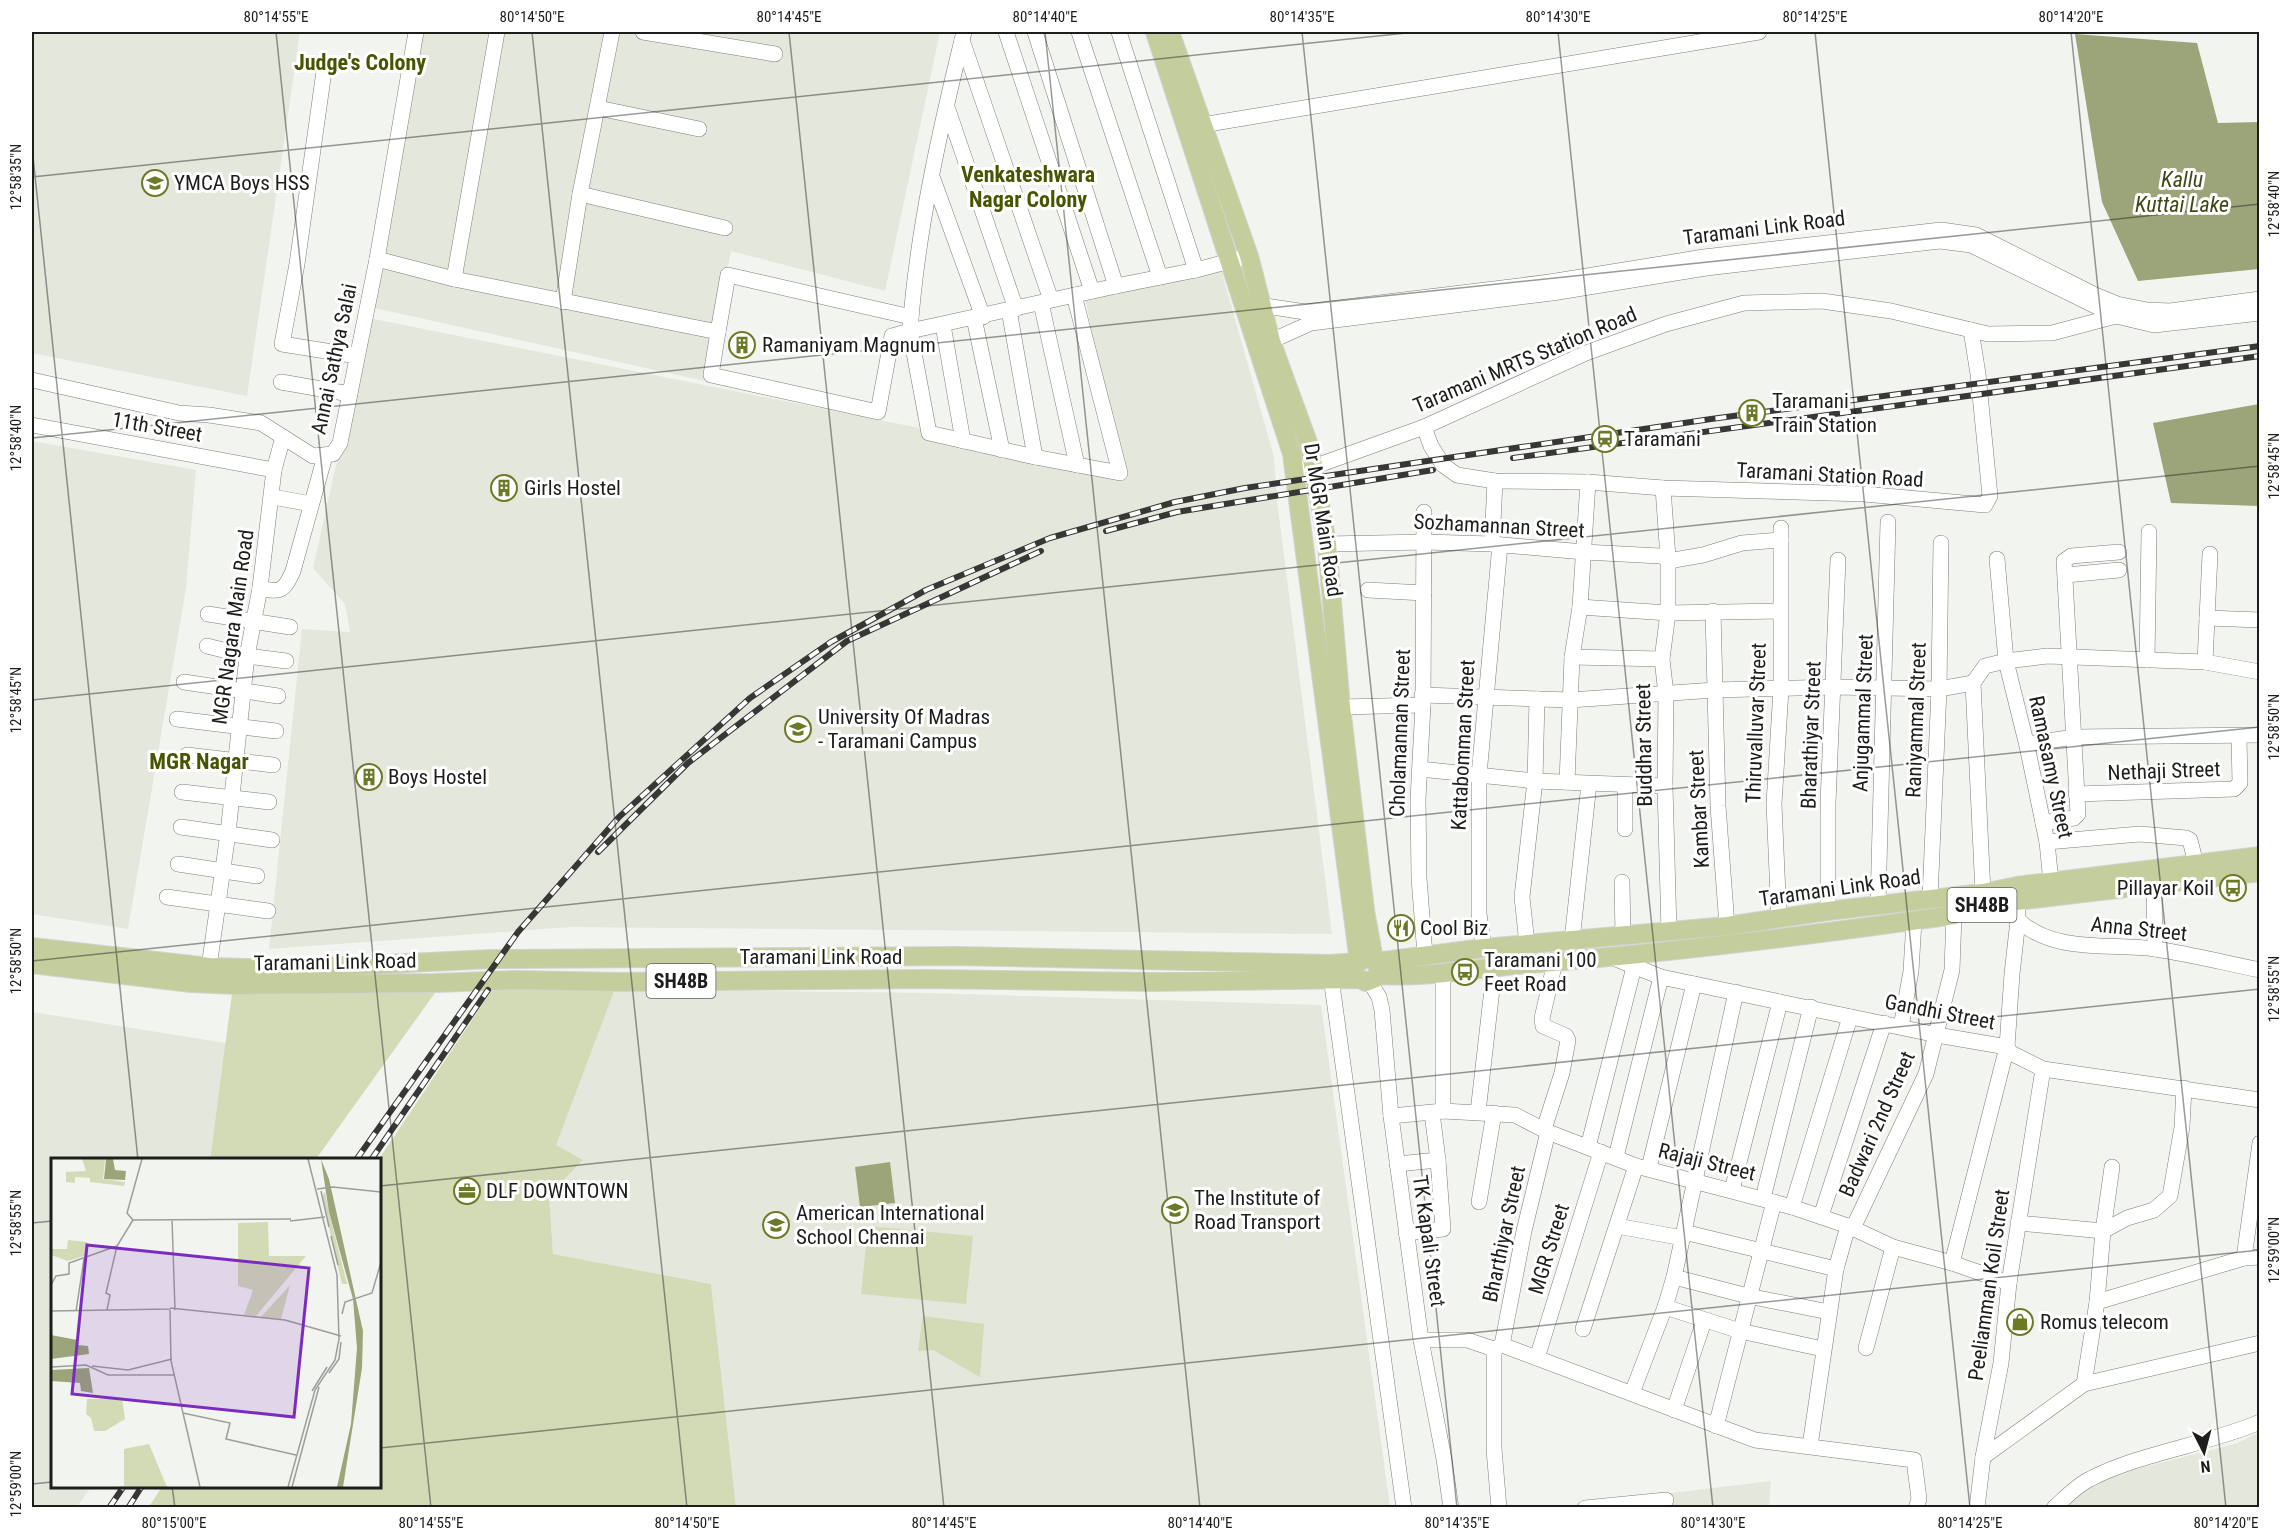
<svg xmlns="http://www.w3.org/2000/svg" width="2291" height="1539" font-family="'Roboto Condensed',sans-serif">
<rect width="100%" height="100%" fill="#f2f4ef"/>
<g fill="#e4e7db">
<path d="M32 32H300L247 396 32 353Z"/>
<path d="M414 32H940L885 291 731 251 705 381 370 307Z"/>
<path d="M1220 266 1274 457 1277 500 1332 934 570 927 269 949 302 629 350 632 345 604 313 568 369 318 1119 468 1084 292Z"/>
<path d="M32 441 196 470 186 588 128 929 32 914Z"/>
<path d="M615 989 926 993 1321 1005 1390 1507H736L711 1284 553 1254 549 1195 583 1160 555 1145Z"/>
<path d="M32 1012 226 1043 210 1159 52 1160V1486L91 1487 77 1507H32Z"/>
<path d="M2259 1432V1507L2067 1508 2090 1481 2238 1443Z"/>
<path d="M1771 1481 1769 1507H1556Z"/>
</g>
<g fill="#d2dbb6">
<path d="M615 989 556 1145 583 1160 549 1195 553 1254 711 1284 736 1507 148 1508 162 1487 380 1486 379 1159 492 990Z"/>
<path d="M437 990 316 1159 210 1160 232 994Z"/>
<path d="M868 1226 973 1236 966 1304 861 1294Z"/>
<path d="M923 1316 984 1324 980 1377 933 1350 918 1351Z"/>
</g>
<g fill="#9ba579">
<path d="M2075 34 2197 43 2218 123 2259 122V269L2138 281 2102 202Z"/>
<path d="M2259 404V506L2171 503 2153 423Z"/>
<path d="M890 1162 895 1203 860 1207 855 1167Z"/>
</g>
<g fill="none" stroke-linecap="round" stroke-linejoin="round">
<defs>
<g id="minor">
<path d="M643 32 775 54"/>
<path d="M964 32C940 129 917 231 910 331L1116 286 1196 270 1249 256"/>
<path d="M1006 32 1092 291"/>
<path d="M1035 32 1116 286"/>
<path d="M1079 32 1160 277"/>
<path d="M1119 32 1196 270"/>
<path d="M962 40 1051 300"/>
<path d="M325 64 297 264 282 344 357 356"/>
<path d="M947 107 1016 309"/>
<path d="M598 108 699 129"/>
<path d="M1202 125 1759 32"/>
<path d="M933 179 983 317"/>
<path d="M580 194 725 228"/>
<path d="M377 259 454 279 718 332 711 375 878 412 892 336 910 331 929 433 1035 457 1120 473 1074 295"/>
<path d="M454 279 497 32"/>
<path d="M563 302 580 194 612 32"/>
<path d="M1041 303 1077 465"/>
<path d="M1260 305 1305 312 1550 282 1704 257 1941 230 1976 235 2095 295 2117 304 2147 310 2170 311 2260 299"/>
<path d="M1009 310 1035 457"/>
<path d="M974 318 1002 450"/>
<path d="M943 325 963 441"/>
<path d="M718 332 728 275 911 317"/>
<path d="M1271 341 1311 323 1552 293 1706 268 1940 241 1971 245 2116 316 2154 325 2260 313"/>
<path d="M32 380 179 413 209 415 261 423 313 456 333 454 340 443 377 259 416 32"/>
<path d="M281 382 350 394"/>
<path d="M32 425 274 470"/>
<path d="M1424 427 1431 446 1443 465 1457 475 1495 481 1588 482 1663 488 1864 494 1985 505 1990 496 1978 374 1971 330"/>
<path d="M1295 469 1313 467 1424 427 1586 353 1666 324 1744 303 1822 301 1891 311 1988 334 2052 333 2116 316V313"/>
<path d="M1663 488 1668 558V613L1662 659 1666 694 1665 786 1669 932"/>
<path d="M273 497 311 504"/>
<path d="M1424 512 1423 705 1418 799 1419 878 1425 955"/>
<path d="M1327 544 1425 542 1492 544 1584 552 1660 556 1674 560 1703 555 1742 543 1781 540"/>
<path d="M1492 544 1495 481"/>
<path d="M1997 559 2006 661 2027 746 2047 842 2051 882"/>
<path d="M2066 575 2119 570"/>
<path d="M260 588C281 593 284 591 293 571L325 456"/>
<path d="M1368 590 1424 593"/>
<path d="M1580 607 1668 613 1780 611"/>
<path d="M1713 611 1718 806 1727 926"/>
<path d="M208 614 290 627"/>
<path d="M2207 618 2260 620"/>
<path d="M207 646 247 656 286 661"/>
<path d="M1572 657 1662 659"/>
<path d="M2147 660 2149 532"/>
<path d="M2205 662 2210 554"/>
<path d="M184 682 278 696"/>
<path d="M1973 683 1985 666 2006 661 2047 656 2205 662 2260 672"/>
<path d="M1973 683 1983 893"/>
<path d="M1422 695 1570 700 1715 690 1834 687 1939 689 1973 683"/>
<path d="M1341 707 1423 705"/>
<path d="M177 719 276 731"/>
<path d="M2027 744 2074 737 2260 735"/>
<path d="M187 755 273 765"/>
<path d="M1420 769 1535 781 1665 786"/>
<path d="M1567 782 1572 657 1580 607 1588 482"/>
<path d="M1625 785V829"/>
<path d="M182 792 269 802"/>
<path d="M2076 794 2234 789 2240 783 2239 737"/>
<path d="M2043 823 2074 818 2078 814 2064 561 2071 556 2119 552"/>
<path d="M181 827 272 840"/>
<path d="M2047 842 2140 834 2186 838 2190 840 2196 864"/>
<path d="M178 864 257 876"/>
<path d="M1622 882 1623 936"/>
<path d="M2154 883 2155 949"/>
<path d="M167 897 268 911"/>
<path d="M1930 898 1939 689 1941 543"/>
<path d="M1878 905 1888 522"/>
<path d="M1828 911V803L1838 560"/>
<path d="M1779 919 1774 804 1781 689V528"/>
<path d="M2018 920C2054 954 2111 943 2155 949 2190 954 2225 963 2260 970"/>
<path d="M1572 940 1589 784"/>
<path d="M1527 944 1522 897 1535 781 1537 699"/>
<path d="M1484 948 1479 914V775L1500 545"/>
<path d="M1611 957 1661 977 1937 1035 2007 1047 2011 1053 2043 1069 2260 1100"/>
<path d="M209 967 228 833 247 656 260 588 274 470 283 437"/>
<path d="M1330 970 1404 1508"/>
<path d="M1443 972V1111"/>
<path d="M1370 982 1379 997 1382 1010 1391 1116 1421 1340 1444 1459 1451 1508"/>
<path d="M1901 1027 1911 971 1914 921"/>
<path d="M1478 1112 1492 989 1489 967"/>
<path d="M1391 1116 1443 1111 1515 1115 1548 1132 1636 1166 1792 1207 1848 1226 1893 1247 1952 1263 2009 1283"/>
<path d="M1544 1129 1562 1073 1568 1040 1566 1036 1543 1026 1542 1018 1555 962"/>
<path d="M1588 1147 1634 967"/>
<path d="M1616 1157 1661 977"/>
<path d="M1397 1164 1438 1160"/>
<path d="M1649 1168 1694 984"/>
<path d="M1732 1190 1780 1002"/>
<path d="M1763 1198 1811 1007"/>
<path d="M1479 1202 1494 1113"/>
<path d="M1792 1207 1850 1017"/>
<path d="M1821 1216 1884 1023"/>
<path d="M2018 1223 2103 1231 2127 1218 2154 1210 2170 1196 2182 1127 2184 1088"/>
<path d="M1617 1226 1683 1238"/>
<path d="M1853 1228 1926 1074 1952 970 1954 915"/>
<path d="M1684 1232 1836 1269"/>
<path d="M1406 1233 1443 1229 1438 1160 1432 1113"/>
<path d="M2244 1258 2260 1143"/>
<path d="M1952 1263 2007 1047 2012 974 2018 920 2017 890"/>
<path d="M1674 1277 1748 1296 1829 1312"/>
<path d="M2097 1302 2244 1258 2260 1257"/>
<path d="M1665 1307 1740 1331 1823 1349"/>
<path d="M1583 1329 1636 1166"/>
<path d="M1421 1340H1467L1494 1349 1502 1345 1755 1440 1914 1460 1919 1499 1916 1508"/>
<path d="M1502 1345 1524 1231 1548 1132"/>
<path d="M1866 1348 1893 1247"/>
<path d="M1494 1349V1449L1499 1508"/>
<path d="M1537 1358 1601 1152"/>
<path d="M2084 1384 2097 1302 2103 1231 2112 1167"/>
<path d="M1632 1393 1665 1307 1674 1277 1736 992"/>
<path d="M1674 1410 1704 1321"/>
<path d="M1716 1426 1774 1202"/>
<path d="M1810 1446 1836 1269 1848 1226"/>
<path d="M1983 1457 2084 1384 2260 1343"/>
<path d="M1585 1508 1666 1500"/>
<path d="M1977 1508 1983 1457 2001 1363 2009 1283 2043 1069"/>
<path d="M2054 1508C2065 1498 2077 1485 2090 1479 2140 1453 2206 1445 2260 1422"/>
</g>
<g id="major">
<path d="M1155 32 1292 454 1359 962"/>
<path d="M1170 32 1249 256 1271 341 1310 448 1327 544 1341 707 1365 910 1374 960"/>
<path d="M32 947 209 967 279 969 492 959 957 956 1330 964 1358 962 1368 958 1376 962 1379 970 1376 978 1366 982 1360 979 1153 982 926 979 620 982 514 980 435 983 238 985 191 983 32 964"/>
<path d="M1376 962 1484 948 1727 926 1828 911 1983 893 2017 886 2260 856"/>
<path d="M1378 975C1428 978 1478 968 1528 964 1670 953 1813 935 1954 915L1974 906 2260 872"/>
</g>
</defs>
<use href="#minor" stroke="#7d7e7a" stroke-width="16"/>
<use href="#major" stroke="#d2d2d2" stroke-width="20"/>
<use href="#minor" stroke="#fff" stroke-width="15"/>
<use href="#major" stroke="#c4ce9d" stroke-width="18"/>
<defs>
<g id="rail">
<path d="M1513 458 2260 356"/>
<path d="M1106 531 1177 512 1433 470"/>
<path d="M598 852 688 763 847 641 1041 551"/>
<path d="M356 1160 518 932 619 817 750 698 831 642 926 590 1050 538 1175 502 1245 488 1711 419 2260 346"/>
<path d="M371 1160 488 990"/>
<path d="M109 1508 124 1486"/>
<path d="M128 1508 142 1486"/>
</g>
</defs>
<use href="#rail" stroke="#373836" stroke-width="6"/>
<use href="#rail" stroke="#fff" stroke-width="4" stroke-dasharray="11" stroke-linecap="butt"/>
</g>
<path fill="none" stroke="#1d1e1c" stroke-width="1.5" stroke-opacity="0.45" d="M276 32 431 1508M532 32 687 1508M789 32 944 1508M1045 32 1200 1508M1302 32 1457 1508M1558 32 1713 1508M1815 32 1970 1508M2071 32 2226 1508M32 147 138 1160M32 177 1416 32M32 438 2260 204M32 700 2260 466M32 961 2260 727M380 1186 2260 989M32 1223 52 1221M380 1448 2260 1250M32 1484 52 1482M172 1486 175 1508"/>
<defs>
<symbol id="school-ring" viewBox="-11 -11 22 22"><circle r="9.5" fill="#fff" stroke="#6c7a27" stroke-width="1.5"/><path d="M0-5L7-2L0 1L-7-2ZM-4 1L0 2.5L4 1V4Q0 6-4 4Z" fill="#6c7a27"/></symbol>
<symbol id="building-ring" viewBox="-11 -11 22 22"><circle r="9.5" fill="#fff" stroke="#6c7a27" stroke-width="1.5"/><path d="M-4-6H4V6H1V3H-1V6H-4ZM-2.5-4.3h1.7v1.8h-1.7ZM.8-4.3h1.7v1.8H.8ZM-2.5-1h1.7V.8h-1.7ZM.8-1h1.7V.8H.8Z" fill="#6c7a27"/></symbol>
<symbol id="station-ring" viewBox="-11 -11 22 22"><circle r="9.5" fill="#fff" stroke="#6c7a27" stroke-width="1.5"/><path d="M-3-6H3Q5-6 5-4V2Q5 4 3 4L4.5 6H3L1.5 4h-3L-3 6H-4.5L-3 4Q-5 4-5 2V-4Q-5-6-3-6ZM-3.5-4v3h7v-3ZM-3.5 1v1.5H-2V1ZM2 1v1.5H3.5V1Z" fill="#6c7a27"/></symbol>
<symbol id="university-ring" viewBox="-11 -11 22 22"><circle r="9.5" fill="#fff" stroke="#6c7a27" stroke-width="1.5"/><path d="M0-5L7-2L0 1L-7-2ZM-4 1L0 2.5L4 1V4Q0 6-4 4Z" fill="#6c7a27"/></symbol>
<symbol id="bus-ring" viewBox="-11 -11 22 22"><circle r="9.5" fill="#fff" stroke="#6c7a27" stroke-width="1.5"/><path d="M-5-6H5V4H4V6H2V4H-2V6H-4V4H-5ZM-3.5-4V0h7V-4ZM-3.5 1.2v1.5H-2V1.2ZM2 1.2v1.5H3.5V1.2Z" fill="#6c7a27"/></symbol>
<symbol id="restaurant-ring" viewBox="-11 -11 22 22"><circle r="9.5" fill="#fff" stroke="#6c7a27" stroke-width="1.5"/><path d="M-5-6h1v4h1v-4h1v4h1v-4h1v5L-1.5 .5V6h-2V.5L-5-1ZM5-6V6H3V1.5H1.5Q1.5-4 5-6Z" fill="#6c7a27"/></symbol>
<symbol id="office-ring" viewBox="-11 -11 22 22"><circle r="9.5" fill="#fff" stroke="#6c7a27" stroke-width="1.5"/><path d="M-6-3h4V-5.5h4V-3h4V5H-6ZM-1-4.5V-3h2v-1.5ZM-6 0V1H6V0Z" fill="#6c7a27"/></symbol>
<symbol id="shop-ring" viewBox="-11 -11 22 22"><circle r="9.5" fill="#fff" stroke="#6c7a27" stroke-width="1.5"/><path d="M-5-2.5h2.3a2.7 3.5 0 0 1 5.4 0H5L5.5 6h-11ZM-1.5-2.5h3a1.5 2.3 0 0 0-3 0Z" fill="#6c7a27"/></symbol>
</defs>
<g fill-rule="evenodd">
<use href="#school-ring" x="140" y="168" width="30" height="30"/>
<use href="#building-ring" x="727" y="330" width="30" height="30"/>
<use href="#building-ring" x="1737" y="398" width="30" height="30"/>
<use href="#station-ring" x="1590" y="424" width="30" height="30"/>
<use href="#building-ring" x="489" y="473" width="30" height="30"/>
<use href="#university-ring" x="783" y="714" width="30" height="30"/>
<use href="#building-ring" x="354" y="762" width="30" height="30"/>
<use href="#bus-ring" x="2218" y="873" width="30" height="30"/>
<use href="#restaurant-ring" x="1386" y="913" width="30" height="30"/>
<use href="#bus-ring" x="1450" y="957" width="30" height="30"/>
<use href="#office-ring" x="452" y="1176" width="30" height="30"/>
<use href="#university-ring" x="1160" y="1195" width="30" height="30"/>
<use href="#school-ring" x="761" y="1210" width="30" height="30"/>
<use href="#shop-ring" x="2005" y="1307" width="30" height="30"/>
</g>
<g text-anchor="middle" stroke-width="6" stroke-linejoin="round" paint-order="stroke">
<g fill="#fff" stroke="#616260" stroke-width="1.5">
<rect x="1947.5" y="888" width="69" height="34" rx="4.5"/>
<rect x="646.5" y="964" width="69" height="34" rx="4.5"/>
</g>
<g font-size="20" font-weight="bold" fill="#1d1e1c">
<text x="1982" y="912">SH48B</text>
<text x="681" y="988">SH48B</text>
</g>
<g font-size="21" fill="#1d1e1c" stroke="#fff" text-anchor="start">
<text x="174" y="190">YMCA Boys HSS</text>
<text x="762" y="352">Ramaniyam Magnum</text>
<text x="1772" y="408">Taramani<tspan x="1772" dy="24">Train Station</tspan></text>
<text x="1624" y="446">Taramani</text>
<text x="524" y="495">Girls Hostel</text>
<text x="818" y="724">University Of Madras<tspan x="818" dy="24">- Taramani Campus</tspan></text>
<text x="388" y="784">Boys Hostel</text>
<text x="2214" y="895" text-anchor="end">Pillayar Koil</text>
<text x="1420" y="935">Cool Biz</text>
<text x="1484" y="967">Taramani 100<tspan x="1484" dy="24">Feet Road</tspan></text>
<text x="486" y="1198">DLF DOWNTOWN</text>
<text x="1194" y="1205">The Institute of<tspan x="1194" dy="24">Road Transport</tspan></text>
<text x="796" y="1220">American International<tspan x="796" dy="24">School Chennai</tspan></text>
<text x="2040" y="1329">Romus telecom</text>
</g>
<g font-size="21" fill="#1d1e1c" stroke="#fff">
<text transform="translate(1764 228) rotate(-7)" y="7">Taramani Link Road</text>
<text transform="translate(334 359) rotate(-78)" y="7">Annai Sathya Salai</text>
<text transform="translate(1525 360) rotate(-23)" y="7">Taramani MRTS Station Road</text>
<text transform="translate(157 427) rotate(10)" y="7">11th Street</text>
<text transform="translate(1830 475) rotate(3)" y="7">Taramani Station Road</text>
<text transform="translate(1323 520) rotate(81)" y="7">Dr MGR Main Road</text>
<text transform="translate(1499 526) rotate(3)" y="7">Sozhamannan Street</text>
<text transform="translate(233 627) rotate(-82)" y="7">MGR Nagara Main Road</text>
<text transform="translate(1863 713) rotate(-88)" y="7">Anjugammal Street</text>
<text transform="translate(1916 720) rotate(-88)" y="7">Raniyammal Street</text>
<text transform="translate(1756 723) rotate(-88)" y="7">Thiruvalluvar Street</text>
<text transform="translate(1400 733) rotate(-88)" y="7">Cholamannan Street</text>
<text transform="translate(1811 735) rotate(-88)" y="7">Bharathiyar Street</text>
<text transform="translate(1463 745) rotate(-87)" y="7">Kattabomman Street</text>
<text transform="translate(1644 745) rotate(-91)" y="7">Buddhar Street</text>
<text transform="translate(2051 767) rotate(78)" y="7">Ramasamy Street</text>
<text transform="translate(2164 771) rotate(-2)" y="7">Nethaji Street</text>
<text transform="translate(1699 809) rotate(-93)" y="7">Kambar Street</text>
<text transform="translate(1840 888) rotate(-8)" y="7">Taramani Link Road</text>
<text transform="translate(2139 929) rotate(6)" y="7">Anna Street</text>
<text x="821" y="964">Taramani Link Road</text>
<text transform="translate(335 962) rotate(-1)" y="7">Taramani Link Road</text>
<text transform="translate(1940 1012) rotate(11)" y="7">Gandhi Street</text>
<text transform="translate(1877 1124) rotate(-66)" y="7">Badwari 2nd Street</text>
<text transform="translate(1707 1162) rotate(14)" y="7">Rajaji Street</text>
<text transform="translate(1504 1234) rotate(-78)" y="7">Bharthiyar Street</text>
<text transform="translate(1429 1241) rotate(82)" y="7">TK Kapali Street</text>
<text transform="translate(1549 1249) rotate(-73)" y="7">MGR Street</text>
<text transform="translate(1989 1285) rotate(-82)" y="7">Peeliamman Koil Street</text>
</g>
<g font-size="22" font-weight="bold" fill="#495400" stroke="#fff">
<text x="360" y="70">Judge's Colony</text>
<text x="1028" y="182">Venkateshwara<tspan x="1028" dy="25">Nagar Colony</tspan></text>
<text x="199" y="769">MGR Nagar</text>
</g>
<g font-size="22" font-style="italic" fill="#3f4815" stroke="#fff">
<text x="2182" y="187">Kallu<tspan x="2182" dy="25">Kuttai Lake</tspan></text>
</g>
</g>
<g transform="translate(51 1158)">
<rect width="330" height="330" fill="#f2f4ef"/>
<path d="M31 1H54L52 21 74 24 73 28 39 24V20L24 19V25L15 24V14L35 13ZM274 33 278 54 296 126H291L271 39ZM217 64 218 98H255L205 158 193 157 202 132 187 128V65ZM17 82 35 84 38 87 36 97 17 103 0 97V91H16ZM239 127 230 161 210 159ZM71 240 74 261 54 273H43L40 260 35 256 36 241ZM98 286 116 329H65L73 328V291Z" fill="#d2dbb6"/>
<path d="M55 1H62L64 12 75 13 74 22 53 21ZM270 1 278 21 312 173 311 210 292 329H286L300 266 306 190 302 141 278 54ZM0 177 26 182 27 187 37 188 38 196 0 201ZM38 210 42 235 30 233 29 225 0 223V212Z" fill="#9ba579"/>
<path fill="none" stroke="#9d9e9b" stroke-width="1.5" d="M266 31 282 29 330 34M270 33 278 69M121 61 124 152M82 62 240 61M82 62 76 55 91 1M239 63 274 59M280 78 287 107M0 127 5 118 18 116V105L66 88M119 150 234 162 290 178M56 152 59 137 55 135 66 88 82 62M119 152 120 203 149 329M0 153 119 151M25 153 33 101M291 156 294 144 321 135 330 104M41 208 77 212 121 201M0 209 35 207 57 217H123M278 215 288 201 290 184M261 233 276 209M132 255 179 265 175 281 245 297M237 329 264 232 284 202 288 181 286 117 257 1M241 329 268 229"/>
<path fill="#7b2cbf" fill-opacity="0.15" stroke="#7b2cbf" stroke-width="3" d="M36 87 258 110 243 259 21 236Z"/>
<rect width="330" height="330" fill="none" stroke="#1d1e1c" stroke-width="3"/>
</g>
<rect width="2291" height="1539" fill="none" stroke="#ffffff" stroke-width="66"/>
<g transform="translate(2204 1452) rotate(174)" stroke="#ffffff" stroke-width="4.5" paint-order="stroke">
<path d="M0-4.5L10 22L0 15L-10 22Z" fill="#1d1e1c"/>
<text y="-9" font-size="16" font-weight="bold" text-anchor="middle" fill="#1d1e1c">N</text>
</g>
<rect x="33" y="33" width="2225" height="1473" fill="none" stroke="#1d1e1c" stroke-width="2"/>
<g font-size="15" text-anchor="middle" fill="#1d1e1c">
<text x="276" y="22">80°14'55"E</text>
<text x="532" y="22">80°14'50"E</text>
<text x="789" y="22">80°14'45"E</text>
<text x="1045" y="22">80°14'40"E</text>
<text x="1302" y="22">80°14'35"E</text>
<text x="1558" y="22">80°14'30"E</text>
<text x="1815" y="22">80°14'25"E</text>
<text x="2071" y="22">80°14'20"E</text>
<text transform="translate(16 177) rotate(-90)" y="5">12°58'35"N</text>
<text transform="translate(2274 204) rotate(-90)" y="5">12°58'40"N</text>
<text transform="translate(16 438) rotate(-90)" y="5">12°58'40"N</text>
<text transform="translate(2274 466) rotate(-90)" y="5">12°58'45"N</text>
<text transform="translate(16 700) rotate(-90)" y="5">12°58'45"N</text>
<text transform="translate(2274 727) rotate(-90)" y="5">12°58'50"N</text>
<text transform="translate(16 961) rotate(-90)" y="5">12°58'50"N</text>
<text transform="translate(2274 989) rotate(-90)" y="5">12°58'55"N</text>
<text transform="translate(16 1223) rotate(-90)" y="5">12°58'55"N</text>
<text transform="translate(2274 1250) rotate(-90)" y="5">12°59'00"N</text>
<text transform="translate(16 1484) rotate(-90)" y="5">12°59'00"N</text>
<text x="174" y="1528">80°15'00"E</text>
<text x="431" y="1528">80°14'55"E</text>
<text x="687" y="1528">80°14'50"E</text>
<text x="944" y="1528">80°14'45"E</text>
<text x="1200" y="1528">80°14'40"E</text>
<text x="1457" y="1528">80°14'35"E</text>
<text x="1713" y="1528">80°14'30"E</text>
<text x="1970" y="1528">80°14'25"E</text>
<text x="2226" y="1528">80°14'20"E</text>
</g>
</svg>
